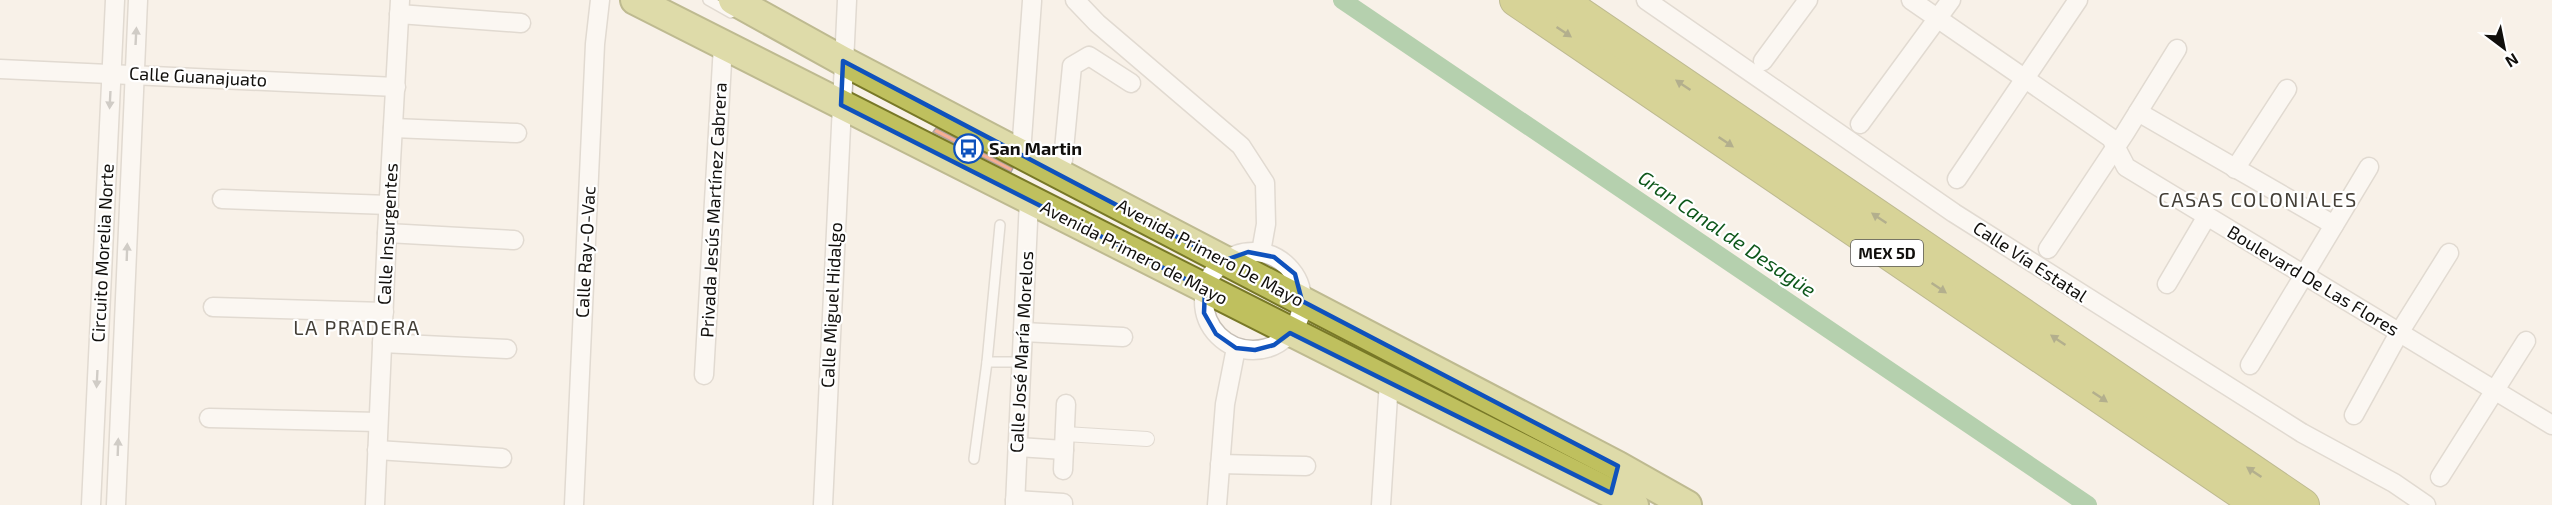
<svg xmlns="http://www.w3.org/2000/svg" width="2552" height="505" font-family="'Exo 2',sans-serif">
<rect width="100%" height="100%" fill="#f8f1e8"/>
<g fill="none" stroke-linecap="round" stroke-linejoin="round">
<path stroke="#65a969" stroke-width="18" d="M1342 0 2088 505"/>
</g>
<path fill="#f6ae94" stroke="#b0a4a0" stroke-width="1.5" d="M936 128 1013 168 1011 172 933 132Z"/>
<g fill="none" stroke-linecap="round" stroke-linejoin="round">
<defs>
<g id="service">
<path d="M708 0 731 13"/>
<path d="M1000 225 987 362H1022"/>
<path d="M974 459 987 362"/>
</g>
<path id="pedestrian" d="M1065 434 1147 439"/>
<g id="minor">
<path d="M1075 0 1097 23 1241 146 1265 183 1266 224 1261 252"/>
<path d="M1646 0 1954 213 2302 433 2394 483 2426 505"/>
<path d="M1911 0 2111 138 2126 167 2552 425"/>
<path d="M399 14 521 23"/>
<path d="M1763 61 1808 0"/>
<path d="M0 69 396 87"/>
<path d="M2138 112 2334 225"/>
<path d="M1860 124 1951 0"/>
<path d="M393 128 517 133"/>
<path d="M1021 153 1032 1"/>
<path d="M2235 169 2287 89"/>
<path d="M1057 172 1063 160 1072 66 1089 56 1131 83"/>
<path d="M1957 179 2078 0"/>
<path d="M222 199 389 205"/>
<path d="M387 233 514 240"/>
<path d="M2048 249 2125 133 2177 49"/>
<circle cx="1253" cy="301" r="49"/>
<path d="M2167 284 2207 216"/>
<path d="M213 307 384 312"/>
<path d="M1023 332 1123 337"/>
<path d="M382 343 507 349"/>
<path d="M2250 365 2369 167"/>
<path d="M704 375 723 45"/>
<path d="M2354 415 2399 333 2449 253"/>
<path d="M209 418 378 422"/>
<path d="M1018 447 1064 450"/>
<path d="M377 450 502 458"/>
<path d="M1220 464 1306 466"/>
<path d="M1063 470 1066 404"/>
<path d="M2440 477 2526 341"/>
<path d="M1015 500 1063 503V505"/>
<path d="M91 505 115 0"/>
<path d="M116 505 138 0"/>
<path d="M375 505 387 233 400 0"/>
<path d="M574 505 595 44 600 0"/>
<path d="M823 505 847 0"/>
<path d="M1015 505 1029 200"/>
<path d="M1217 505 1225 404 1236 348"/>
<path d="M1381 505 1389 381"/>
</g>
<g id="trunk">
<path d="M635 0 1634 505"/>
<path d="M733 0 843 61 1618 466 1687 505"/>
</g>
<g id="motorway">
<path d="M1516 0 2259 505"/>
<path d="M1560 0 2303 505"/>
</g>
</defs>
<use href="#service" stroke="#c6bfb6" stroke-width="12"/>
<use href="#pedestrian" stroke="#c6bfb6" stroke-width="16"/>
<use href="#minor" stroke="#c6bfb6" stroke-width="21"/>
<use href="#trunk" stroke="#787827" stroke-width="32"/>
<use href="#motorway" stroke="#787827" stroke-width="34"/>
<use href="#service" stroke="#fff" stroke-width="9"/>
<use href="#pedestrian" stroke="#fff" stroke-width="14"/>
<use href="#minor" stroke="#fff" stroke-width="18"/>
<use href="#trunk" stroke="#bfc05e" stroke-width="28"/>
<use href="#motorway" stroke="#afb036" stroke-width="32"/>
</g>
<defs><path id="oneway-solid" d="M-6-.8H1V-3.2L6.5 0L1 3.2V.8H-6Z" transform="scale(1.5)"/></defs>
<g fill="#606021">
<use href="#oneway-solid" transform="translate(1564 32) rotate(34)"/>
<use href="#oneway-solid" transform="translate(1683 85) rotate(-146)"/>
<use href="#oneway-solid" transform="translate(1726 142) rotate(34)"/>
<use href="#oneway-solid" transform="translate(1879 218) rotate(-146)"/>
<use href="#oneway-solid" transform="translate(1939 288) rotate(34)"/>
<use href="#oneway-solid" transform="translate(2058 340) rotate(-146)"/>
<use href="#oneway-solid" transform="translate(2100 397) rotate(34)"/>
<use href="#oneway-solid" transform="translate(2254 472) rotate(-146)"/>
</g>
<g fill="#a09f9e">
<use href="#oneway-solid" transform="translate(136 36) rotate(-87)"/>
<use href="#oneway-solid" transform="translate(110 100) rotate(93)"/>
<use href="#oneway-solid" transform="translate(127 252) rotate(-88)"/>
<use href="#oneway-solid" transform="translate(97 379) rotate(93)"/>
<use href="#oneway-solid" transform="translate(118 447) rotate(-88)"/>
</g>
<path d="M0 0H2552V505H0ZM843 61 1223 261 1248 252 1274 257 1295 274 1302 301 1618 466 1611 493 1290 333 1274 345 1255 350 1236 348 1216 334 1204 313 1205 289 841 105Z" fill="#f8f1e8" fill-opacity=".55" fill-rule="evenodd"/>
<path fill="none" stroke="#0f52bd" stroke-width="4.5" stroke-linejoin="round" d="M843 61 1223 261 1248 252 1274 257 1295 274 1302 301 1618 466 1611 493 1290 333 1274 345 1255 350 1236 348 1216 334 1204 313 1205 289 841 105Z"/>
<defs>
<symbol id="bus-ring" viewBox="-11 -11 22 22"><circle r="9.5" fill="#fff" stroke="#0f52bd" stroke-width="1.5"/><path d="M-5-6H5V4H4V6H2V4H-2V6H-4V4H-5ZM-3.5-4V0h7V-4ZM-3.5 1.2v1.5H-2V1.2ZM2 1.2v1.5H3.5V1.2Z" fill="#0f52bd"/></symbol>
</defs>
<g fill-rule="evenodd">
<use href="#bus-ring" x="952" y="132" width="33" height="33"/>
</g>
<g text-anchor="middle" stroke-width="4.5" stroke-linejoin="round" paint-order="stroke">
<rect fill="#fff" stroke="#585755" stroke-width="1.5" x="1851" y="240" width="72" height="26" rx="4.5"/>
<g font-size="16" font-weight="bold" fill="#110f0c">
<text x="1887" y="259">MEX 5D</text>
</g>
<g font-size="18" fill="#110f0c" stroke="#fff">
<text transform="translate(198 77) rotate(3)" y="6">Calle Guanajuato</text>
<text transform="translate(714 210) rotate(-87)" y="6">Privada Jesús Martínez Cabrera</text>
<text transform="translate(388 234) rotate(-87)" y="6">Calle Insurgentes</text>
<text transform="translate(586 252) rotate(-87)" y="6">Calle Ray-O-Vac</text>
<text transform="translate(103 253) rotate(-87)" y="6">Circuito Morelia Norte</text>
<text transform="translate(1134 253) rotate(27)" y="6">Avenida Primero de Mayo</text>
<text transform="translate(1210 253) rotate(28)" y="6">Avenida Primero De Mayo</text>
<text transform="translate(2030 262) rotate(33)" y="6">Calle Vía Estatal</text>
<text transform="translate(2313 281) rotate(31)" y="6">Boulevard De Las Flores</text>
<text transform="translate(832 305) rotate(-87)" y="6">Calle Miguel Hidalgo</text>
<text transform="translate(1022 352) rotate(-87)" y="6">Calle José María Morelos</text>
</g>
<g font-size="18" font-weight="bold" fill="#110f0c" stroke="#fff" text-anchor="start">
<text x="989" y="155">San Martin</text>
</g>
<g font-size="20" letter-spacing="1.5" fill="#443f37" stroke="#fff">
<text x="2258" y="207">CASAS COLONIALES</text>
<text x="357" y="335">LA PRADERA</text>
</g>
<g font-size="20" font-style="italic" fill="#0d571a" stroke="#fff">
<text transform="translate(1727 234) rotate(34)" y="7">Gran Canal de Desagüe</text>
</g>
</g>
<g transform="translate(2504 48) rotate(148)" stroke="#ffffff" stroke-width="4.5" paint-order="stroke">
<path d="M0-4.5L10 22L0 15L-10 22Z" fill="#110f0c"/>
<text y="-9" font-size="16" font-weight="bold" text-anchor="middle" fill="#110f0c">N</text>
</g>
</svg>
